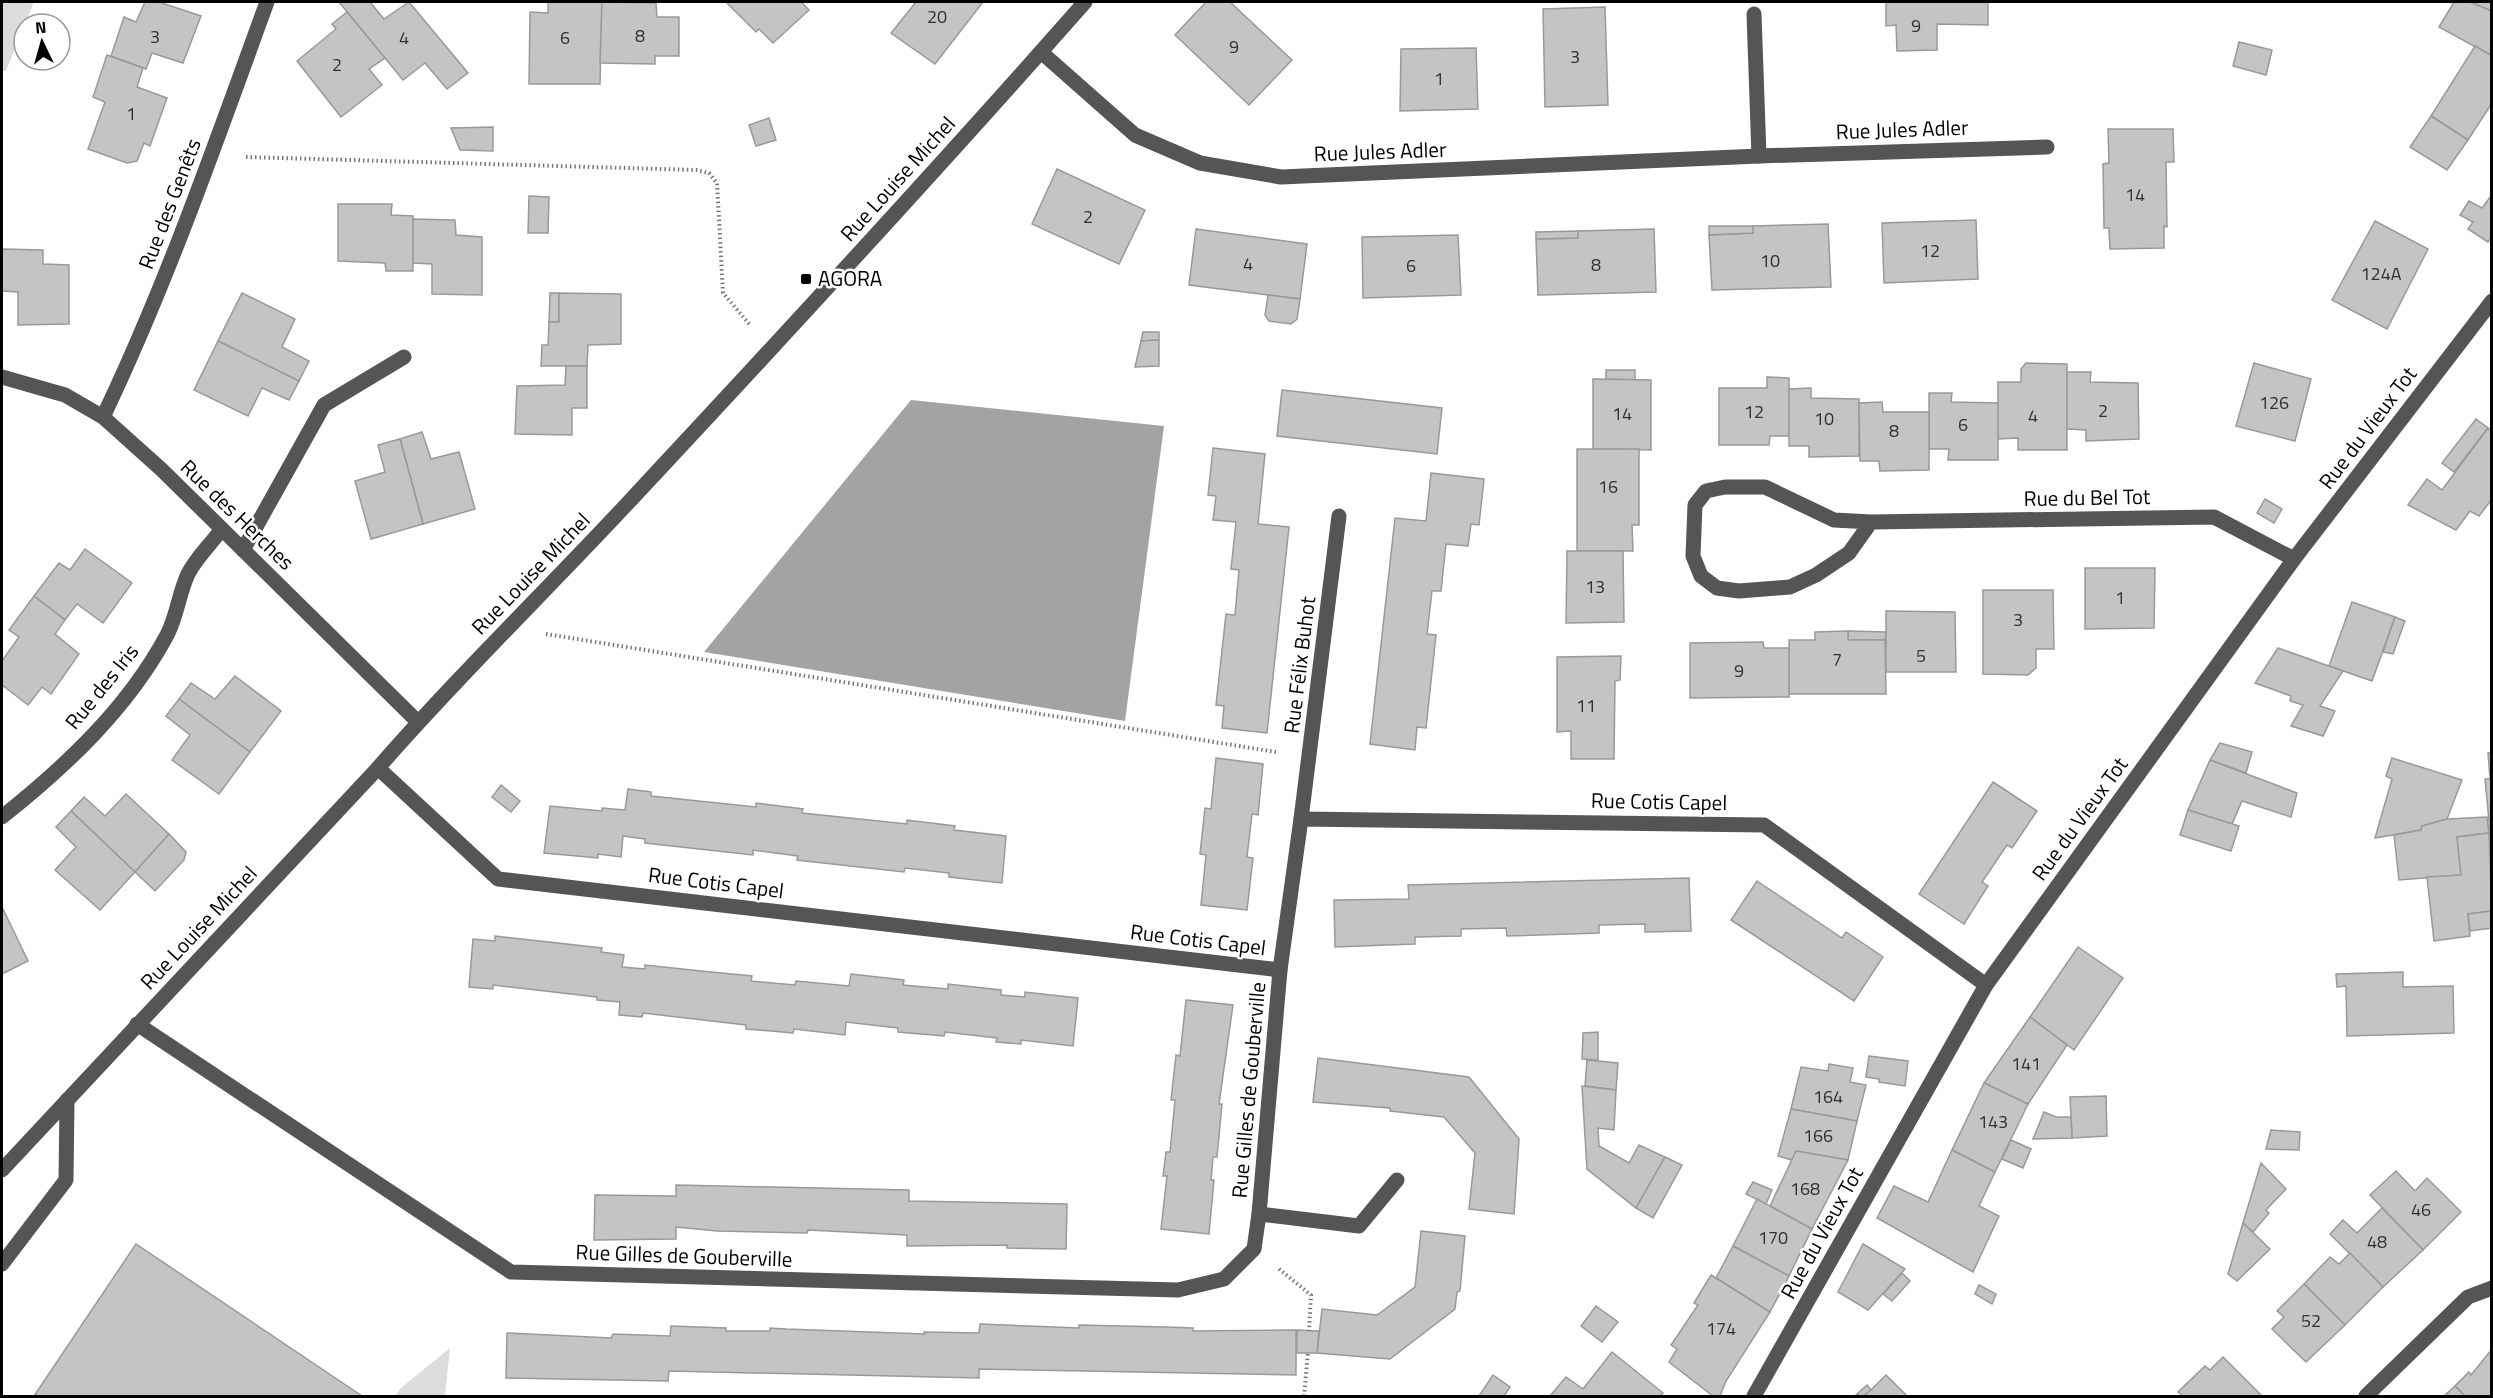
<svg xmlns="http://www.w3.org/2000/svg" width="2493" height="1398" font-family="'Titillium Web',sans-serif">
<rect width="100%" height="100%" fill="#fff"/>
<g fill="#dcdcdc">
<path d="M2 2H34L6 71H2Z"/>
<path d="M450 1348 445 1396H395L401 1388Z"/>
</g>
<path fill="#a3a3a3" d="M911 400 1164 426 1125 721 704 652Z"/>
<g fill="#c4c4c4" stroke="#999" stroke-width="1.5">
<path d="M145 2H159L201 16 183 63 152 53 146 69 111 56 124 17 136 22Z"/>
<path d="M339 2H370L384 19 409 2 468 73 447 89 425 63 403 80Z"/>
<path d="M548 2H602L600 84H529L530 12 548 13Z"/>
<path d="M602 2 656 3 657 17H679V56H655V64L600 63Z"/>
<path d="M726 2H801L809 10 773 43 759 29 756 32Z"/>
<path d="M916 2H983L935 64 891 33Z"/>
<path d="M1206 2H1230L1292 60 1249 105 1175 35Z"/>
<path d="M1886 2H1988V25L1937 24V50L1897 51 1896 25 1886 26Z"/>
<path d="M2454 2H2470L2492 11V56L2439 27Z"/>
<path d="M2470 2H2492V11Z"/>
<path d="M1605 7 1608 105 1545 107 1543 9Z"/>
<path d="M347 12 385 58 369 69 382 85 341 117 297 61 336 29 332 24Z"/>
<path d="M2239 42 2272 50 2266 75 2233 66Z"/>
<path d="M2475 46 2492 56V103L2468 140 2431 116Z"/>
<path d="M1476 48 1478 109 1400 111 1401 49Z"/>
<path d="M107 55 143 68 137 87 167 98 150 146 144 143 137 161 127 163 88 149 105 102 93 97Z"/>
<path d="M2431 116 2468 140 2447 170 2410 147Z"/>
<path d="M769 118 776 140 756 146 749 125Z"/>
<path d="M493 127V151L460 150 451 128Z"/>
<path d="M2108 129H2173L2174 162H2166L2167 227 2164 226V248L2110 249 2109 228H2104L2103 164 2109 163Z"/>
<path d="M1057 169 1145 210 1119 264 1032 224Z"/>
<path d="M529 196 549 197 548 233H528Z"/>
<path d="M2491 196 2492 237 2488 242 2468 229 2473 222 2460 215 2469 201 2482 208Z"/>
<path d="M338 204H392L391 215 413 216V271H386L385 263 338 261Z"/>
<path d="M413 219 455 220 456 235 482 237V295L432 294V264L413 263Z"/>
<path d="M1976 220 1978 279 1884 283 1882 223Z"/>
<path d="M2375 221 2428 249 2387 329 2332 300Z"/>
<path d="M1828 224 1831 287 1712 290 1709 235 1753 233V226Z"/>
<path d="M1709 226H1753V233L1709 235Z"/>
<path d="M1196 229 1307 244 1300 299 1189 285Z"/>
<path d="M1654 229 1656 292 1538 295 1536 239 1578 238V231Z"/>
<path d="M1578 231V238L1536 239V232Z"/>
<path d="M1458 235 1461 295 1363 298 1362 237Z"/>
<path d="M2 249 43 250V264L69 265V324L18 325V292L2 291Z"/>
<path d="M242 293 295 319 282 347 309 361 299 381 218 341Z"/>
<path d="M550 293H559V322H549Z"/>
<path d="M559 293 621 294V344L588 345 587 366H541L542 345H548L549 322H559Z"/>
<path d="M1268 295 1300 299 1297 319 1291 324 1269 321 1265 315Z"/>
<path d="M1143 332H1159V340L1141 341Z"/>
<path d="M1159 340V366L1135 367 1141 341Z"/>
<path d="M218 341 299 381 289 400 262 388 248 416 194 390Z"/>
<path d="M2026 363 2067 364V450H2018V438L1998 439V382H2021V369Z"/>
<path d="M2254 363 2311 379 2295 441 2236 426Z"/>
<path d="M566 366H587V408H572V435L515 434 517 386 565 385Z"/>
<path d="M1606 370H1635V380L1606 379Z"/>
<path d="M2067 372H2091L2090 382 2138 383 2139 439 2086 441V430L2067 429Z"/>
<path d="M1767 377 1789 378V436H1770L1769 445H1719V388H1767Z"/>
<path d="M1593 379 1651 380V450L1593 449Z"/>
<path d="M1811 388V398L1859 399V456L1809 457V446H1789V389Z"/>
<path d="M1282 390 1442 408 1437 454 1277 436Z"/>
<path d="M1929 393H1952L1951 402 1998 403V460H1948L1949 449H1929Z"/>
<path d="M1882 402 1883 412H1929V470L1880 471 1879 461H1860L1859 403Z"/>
<path d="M2476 419 2488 428 2454 472 2442 463Z"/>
<path d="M2488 428 2492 431V499L2479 516 2470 511 2456 530 2408 505 2427 479 2442 490Z"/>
<path d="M422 432 431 459 459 452 475 509 423 524 400 439Z"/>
<path d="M400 439 423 524 371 539 355 481 385 472 378 445Z"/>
<path d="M1213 448 1265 454 1258 524 1289 527 1267 733 1222 728 1224 706 1216 705 1226 614 1235 615 1239 570 1231 569 1236 522 1213 520 1216 496 1208 495Z"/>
<path d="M1577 449H1639V525H1632L1633 551H1577Z"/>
<path d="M1431 473 1484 479 1479 525 1471 524 1468 546 1446 544 1441 591H1432L1427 634 1436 635 1426 728 1417 727 1415 750 1370 744 1395 518 1426 521Z"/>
<path d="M2265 499 2282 509 2274 523 2257 513Z"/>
<path d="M85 549 132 583 103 623 77 604 65 620 34 596 59 563 70 570Z"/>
<path d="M1567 551H1623L1624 622 1566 623Z"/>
<path d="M2085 568H2155L2154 628 2085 629Z"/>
<path d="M1983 590H2053L2054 649H2036V668L2028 675 1983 674Z"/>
<path d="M34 596 65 620 55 634 79 654 51 694 42 687 28 705 2 685V661L19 637 9 630Z"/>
<path d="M2352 602 2395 617 2372 681 2329 666Z"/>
<path d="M1886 611 1955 612 1956 672H1886Z"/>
<path d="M2395 617 2405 621 2393 654 2383 652Z"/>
<path d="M1848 631 1886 632 1885 640H1848Z"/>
<path d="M1848 631V640H1885L1886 694H1789V640H1815V632Z"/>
<path d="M1763 642 1764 648H1789V697L1690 698V643Z"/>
<path d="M2278 648 2343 671 2320 706 2335 711 2323 736 2291 726 2303 705 2290 701 2291 696 2255 683Z"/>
<path d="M1621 656 1620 680 1615 681 1614 759H1571V731L1557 732V657Z"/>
<path d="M235 676 281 711 250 752 179 699 191 683 215 699Z"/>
<path d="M179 699 250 752 219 794 172 760 190 735 166 716Z"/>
<path d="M2220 743 2252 752 2246 773 2210 760Z"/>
<path d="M2492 752V852L2485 779H2490L2488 753Z"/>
<path d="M1216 758 1263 764 1258 815 1252 814 1247 857 1253 858 1247 910 1201 905 1206 855 1200 854 1205 808 1211 809Z"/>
<path d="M2392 758 2462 780 2447 819 2422 826 2421 830 2375 838 2392 779 2386 776Z"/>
<path d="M2210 760 2297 793 2291 817 2242 801 2232 824 2188 810Z"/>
<path d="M1993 782 2037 811 2012 848 2007 845 1982 882 1988 886 1964 924 1919 894Z"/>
<path d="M501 785 520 801 511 812 492 797Z"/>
<path d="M628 789 651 792V796L756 807V803L803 809 802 813 907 824V820L955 826 954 830 1006 836 1002 883 949 877V873L905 868 904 872 797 860 798 856 753 850V855L645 843V839L623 836 621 857 598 854V858L544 853 550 806 602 811V808L625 810Z"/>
<path d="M126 794 169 834 135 872 71 811 84 797 105 816Z"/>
<path d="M2188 810 2239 826 2231 851 2180 835Z"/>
<path d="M71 811 135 872 100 910 55 870 76 847 56 827Z"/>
<path d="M2487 817 2489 833 2457 837 2461 875 2399 880 2394 835 2421 830 2422 826 2447 819Z"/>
<path d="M2489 833 2492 911 2468 914 2470 936 2434 941 2427 877 2461 875 2457 837Z"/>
<path d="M169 834 186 852 184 860 155 891 135 872Z"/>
<path d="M1689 878 1691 931 1645 932V924L1599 925V933L1507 936 1506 928 1461 929V936L1415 937V944L1335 947 1334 900 1409 899 1408 885Z"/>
<path d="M1757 881 1842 938 1846 932 1883 957 1854 1001 1731 920Z"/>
<path d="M2 907 28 961 2 974Z"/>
<path d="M2492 911V928L2470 931 2468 914Z"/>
<path d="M495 936 602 948 601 952 624 955 622 967 645 969V965L711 972 752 976 751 981 795 985 796 981 849 986 851 974 904 980 903 985 948 989V984L1001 990V995L1025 997V992L1078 998 1073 1046 1021 1040V1044L996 1042 997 1038 945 1032 944 1036 898 1032V1028L846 1022 845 1035 794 1029 793 1033 746 1029V1025L643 1013 642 1017 619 1015 620 1002 597 1000V997L493 985V989L469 987 473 939 495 941Z"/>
<path d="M2078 947 2123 978 2074 1050 2030 1017Z"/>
<path d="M2403 972V987L2453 986 2454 1033 2347 1036 2346 986 2337 987 2336 974Z"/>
<path d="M1186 1000 1233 1005 1219 1104H1222L1217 1157H1213L1211 1180H1214L1209 1234 1161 1229 1167 1176H1163L1166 1152H1170L1175 1100H1171L1176 1055 1180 1056Z"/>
<path d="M2030 1017 2067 1045 2028 1104 1984 1083Z"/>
<path d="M1598 1032V1060L1582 1059 1583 1033Z"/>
<path d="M1869 1056 1908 1061 1905 1086 1879 1082V1079L1866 1077Z"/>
<path d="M1318 1058 1469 1077 1519 1139 1514 1214 1469 1209 1475 1153 1444 1117 1390 1111V1108L1313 1102Z"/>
<path d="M1587 1060 1618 1063 1616 1090 1585 1086Z"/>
<path d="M1829 1064 1853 1068 1850 1082 1866 1085 1857 1121 1791 1109 1801 1067 1828 1071Z"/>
<path d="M1984 1083 2028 1104 1995 1172 1952 1150Z"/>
<path d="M1582 1086 1616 1090 1614 1130 1598 1128 1599 1146 1629 1163 1639 1145 1665 1157 1636 1208 1587 1169Z"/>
<path d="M2106 1096 2107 1136 2072 1138 2070 1097Z"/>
<path d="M1791 1109 1857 1121 1848 1160 1796 1151 1792 1160 1778 1156Z"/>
<path d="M2044 1112 2056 1117H2071L2072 1138 2033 1139Z"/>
<path d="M2271 1130 2300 1132 2299 1150 2266 1149Z"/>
<path d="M2011 1140 2031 1149 2023 1168 2002 1159Z"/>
<path d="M1952 1150 1995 1172 1979 1206 1999 1216 1973 1272 1877 1218 1894 1186 1928 1202Z"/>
<path d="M1796 1151 1848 1160 1812 1229 1770 1206Z"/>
<path d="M1665 1157 1682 1165 1653 1218 1636 1208Z"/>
<path d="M2261 1163 2286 1189 2266 1210 2269 1213 2253 1232 2243 1223Z"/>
<path d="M2396 1171 2415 1191 2427 1178 2461 1212 2423 1250 2370 1195Z"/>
<path d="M1753 1182 1772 1190 1766 1204 1746 1194Z"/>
<path d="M676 1185 909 1190V1201L1067 1204 1066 1249 1007 1248V1245L907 1246V1235L808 1230 807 1233 717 1231 676 1227V1239L594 1240 595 1195 676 1196Z"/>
<path d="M1757 1199 1812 1229 1789 1276 1733 1246Z"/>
<path d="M2382 1208 2423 1250 2383 1287 2330 1234 2343 1220 2357 1233Z"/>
<path d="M2243 1223 2270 1249 2237 1281 2228 1274Z"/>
<path d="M1421 1231 1465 1236 1460 1291 1457 1292 1455 1309 1390 1359 1317 1353 1322 1309 1377 1315 1415 1287Z"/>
<path d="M136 1244 362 1396H34Z"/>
<path d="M1863 1244 1905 1269 1868 1310 1838 1292Z"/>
<path d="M1733 1246 1789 1276 1770 1312 1716 1278Z"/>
<path d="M2350 1253 2383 1287 2345 1325 2304 1284 2330 1257 2339 1264Z"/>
<path d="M1902 1273 1910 1281 1892 1301 1883 1294Z"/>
<path d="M1711 1275 1770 1312 1726 1381 1720 1396H1713L1669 1362 1677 1349 1671 1345 1698 1305 1694 1303Z"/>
<path d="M2304 1284 2345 1325 2306 1362 2272 1329 2284 1317 2277 1311Z"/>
<path d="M1979 1285 1996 1294 1992 1304 1975 1294Z"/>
<path d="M1596 1306 1618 1322 1602 1342 1581 1326Z"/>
<path d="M980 1324 1079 1328V1325L1167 1327 1193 1328V1331L1296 1330V1375L979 1369V1378L669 1371 668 1381 506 1378 507 1333 611 1338 613 1334 670 1336 671 1326 726 1328V1331H770V1328L786 1329 925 1334 924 1332 979 1333Z"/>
<path d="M1297 1330 1319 1331 1317 1353H1297Z"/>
<path d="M2492 1349V1396H2465L2455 1386 2469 1372 2471 1375Z"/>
<path d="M1612 1352 1663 1393 1660 1396H1550L1566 1377 1583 1389Z"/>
<path d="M2223 1357 2262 1396H2183L2178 1392 2205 1366 2210 1370Z"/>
<path d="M1493 1375 1510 1387 1504 1396H1479Z"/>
<path d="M1886 1375 1907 1396H1863L1871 1390Z"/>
<path d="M1867 1385 1871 1390 1863 1396 1856 1395Z"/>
<path d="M2455 1386 2465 1396H2444Z"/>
</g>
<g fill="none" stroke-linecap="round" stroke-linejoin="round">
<g stroke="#777" stroke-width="4" stroke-dasharray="1.5 3" stroke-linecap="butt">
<path d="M246 157 696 170 709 173 717 183 723 293 750 325"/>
<path d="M546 634 1276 752"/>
<path d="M1279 1269 1311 1295 1309 1331"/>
<path d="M1304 1396 1308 1353"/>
</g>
<g stroke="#555" stroke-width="15">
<path d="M1754 14 1759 156"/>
<path d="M1041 52 1135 135 1200 163 1281 177 1759 156 2047 147"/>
<path d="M2 377 65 395 103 417 162 470 418 722"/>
<path d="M103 417C167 283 216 142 267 2"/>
<path d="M1871 522 1834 520 1765 487H1725L1706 491 1695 505 1693 556 1701 576 1717 588 1739 591 1790 587 1816 575 1849 553 1871 522 2214 517 2294 559"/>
<path d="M243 550 324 405 404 357"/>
<path d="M378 768 498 879 1280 970 1301 819 1764 825 1986 985"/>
<path d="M2 817C66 766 128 708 167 635 177 616 179 593 188 574 196 558 211 544 221 530"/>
<path d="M1301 819 1339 516"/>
<path d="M137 1024 511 1272 1178 1290 1224 1279 1254 1249 1259 1214 1280 970"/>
<path d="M2 1170 378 768C457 677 544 593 626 505 781 339 935 172 1085 2"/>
<path d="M1259 1214 1359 1226 1397 1180"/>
<path d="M2 1264 66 1180 67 1100"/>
<path d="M1754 1396 1986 985 2294 559 2492 301"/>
<path d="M2366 1396 2468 1297 2492 1288"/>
</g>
</g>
<rect fill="#000" stroke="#fff" stroke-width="2" x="800" y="273" width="12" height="12" rx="3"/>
<g text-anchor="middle" stroke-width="5" stroke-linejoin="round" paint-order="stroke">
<g font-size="18" fill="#313131">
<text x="937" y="23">20</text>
<text x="1916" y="32">9</text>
<text x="640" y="42">8</text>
<text x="155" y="43">3</text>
<text x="404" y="44">4</text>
<text x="565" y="44">6</text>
<text x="1234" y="53">9</text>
<text x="1575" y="63">3</text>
<text x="337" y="71">2</text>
<text x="1439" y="85">1</text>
<text x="131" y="120">1</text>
<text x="2135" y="201">14</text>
<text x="1088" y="223">2</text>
<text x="1930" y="257">12</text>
<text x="1770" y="267">10</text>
<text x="1248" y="270">4</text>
<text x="1596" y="271">8</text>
<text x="1411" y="272">6</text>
<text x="2381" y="280">124A</text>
<text x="2274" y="409">126</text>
<text x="2103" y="417">2</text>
<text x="1754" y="418">12</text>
<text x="1622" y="420">14</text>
<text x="2033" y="422">4</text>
<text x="1824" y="425">10</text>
<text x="1963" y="431">6</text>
<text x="1894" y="437">8</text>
<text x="1608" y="493">16</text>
<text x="1595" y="593">13</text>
<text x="2120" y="604">1</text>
<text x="2018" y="626">3</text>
<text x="1921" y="662">5</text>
<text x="1837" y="666">7</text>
<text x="1739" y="677">9</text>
<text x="1586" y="712">11</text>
<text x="2026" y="1070">141</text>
<text x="1828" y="1103">164</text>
<text x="1993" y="1128">143</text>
<text x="1818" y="1142">166</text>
<text x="1805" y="1195">168</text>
<text x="2421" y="1216">46</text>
<text x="1773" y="1244">170</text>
<text x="2377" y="1248">48</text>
<text x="2311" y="1327">52</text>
<text x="1721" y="1335">174</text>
</g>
<g font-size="21" fill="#000" stroke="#fff">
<text transform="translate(1902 130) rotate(-2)" y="7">Rue Jules Adler</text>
<text transform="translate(1380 152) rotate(-2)" y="7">Rue Jules Adler</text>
<text transform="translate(898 179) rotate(-48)" y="7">Rue Louise Michel</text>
<text transform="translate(170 204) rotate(-69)" y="7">Rue des Genêts</text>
<text transform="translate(2368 428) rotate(-53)" y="7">Rue du Vieux Tot</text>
<text transform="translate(2087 498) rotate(-1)" y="7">Rue du Bel Tot</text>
<text transform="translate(237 515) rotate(44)" y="7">Rue des Herches</text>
<text transform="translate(531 574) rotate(-46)" y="7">Rue Louise Michel</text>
<text transform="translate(1300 665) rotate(-83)" y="7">Rue Félix Buhot</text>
<text transform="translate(102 687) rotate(-51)" y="7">Rue des Iris</text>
<text transform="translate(1659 802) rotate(1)" y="7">Rue Cotis Capel</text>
<text transform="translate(2080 819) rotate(-54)" y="7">Rue du Vieux Tot</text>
<text transform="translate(716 883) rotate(7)" y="7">Rue Cotis Capel</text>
<text transform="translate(199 928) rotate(-47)" y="7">Rue Louise Michel</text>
<text transform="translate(1198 940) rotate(7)" y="7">Rue Cotis Capel</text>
<text transform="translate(1249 1090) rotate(-85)" y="7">Rue Gilles de Gouberville</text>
<text transform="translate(1822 1233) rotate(-61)" y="7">Rue du Vieux Tot</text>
<text transform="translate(684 1256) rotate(2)" y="7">Rue Gilles de Gouberville</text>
</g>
<g font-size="21" fill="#000" stroke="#fff" text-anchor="start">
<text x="818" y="286">AGORA</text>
</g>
</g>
<rect width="2493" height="1398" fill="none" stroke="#000000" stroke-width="6"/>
<g transform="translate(42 42) rotate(355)"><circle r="28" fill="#ffffff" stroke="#999999" stroke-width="1.5"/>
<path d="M0-4.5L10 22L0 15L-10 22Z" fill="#000000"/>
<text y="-9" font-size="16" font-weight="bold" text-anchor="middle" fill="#000000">N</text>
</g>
</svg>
